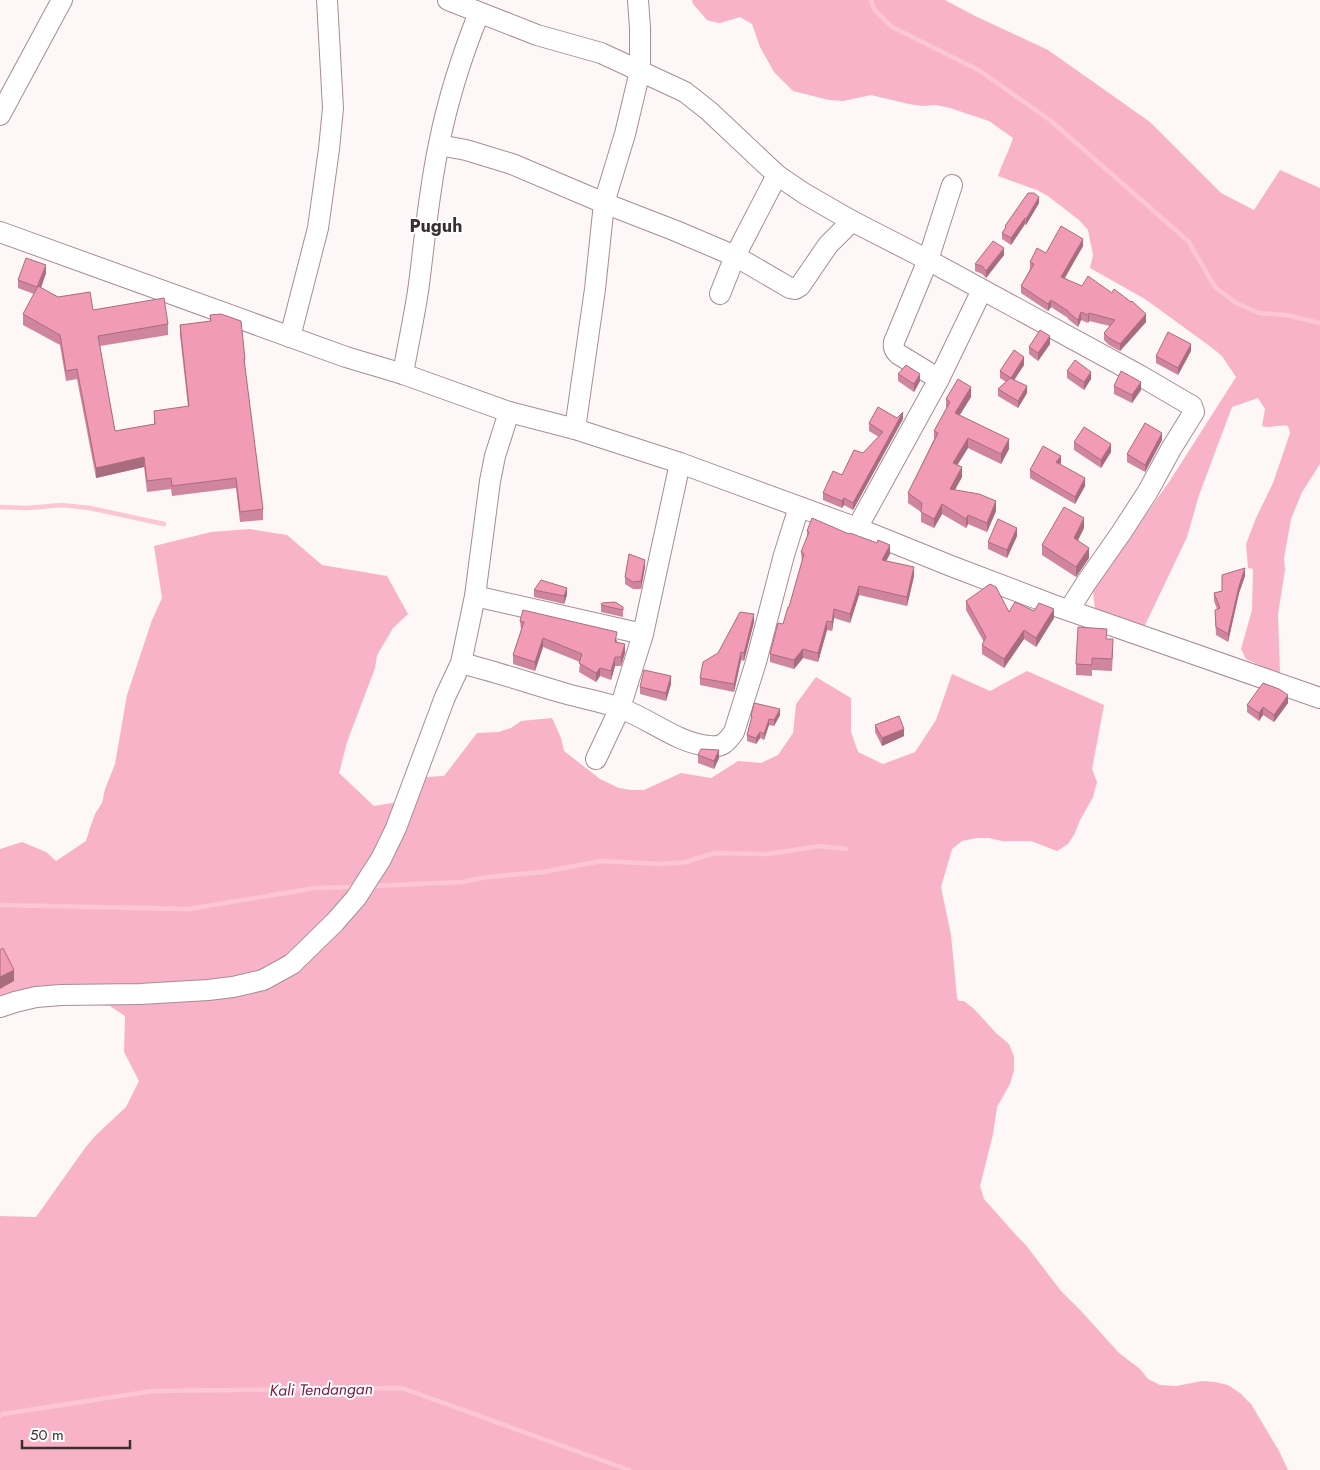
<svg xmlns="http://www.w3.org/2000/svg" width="1320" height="1470" font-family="Jost,sans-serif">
<rect width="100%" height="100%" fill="#fdf7f8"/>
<g fill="#f9b3c8">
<path d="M692 0H945L975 16 1048 50 1150 122 1221 193 1254 210 1280 170 1320 188V464L1302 492 1291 519 1284 558 1285 570 1278 614 1280 674 1246 659 1241 649 1252 610 1253 569 1248 568 1246 544 1256 518 1273 483 1290 433 1288 426C1279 424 1271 429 1262 426L1265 409 1258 398 1232 407 1199 495 1187 537 1145 625 1127 626 1095 611 1093 590 1171 479 1236 377 1222 356 1211 347 1145 299 1090 268 1093 255 1088 230 1079 220 1048 196 1037 190 998 176C1002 163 1009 151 1013 138L989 121 950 108 936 105 922 106 909 104 871 95 843 101 829 100 793 91 774 72 760 47 752 24 740 17 720 23 714 22 707 20 693 4Z"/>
<path d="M250 529 287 535 322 565 387 576 408 614 393 628 377 655 375 668 347 742 339 773 374 806 398 802 407 778 444 776 477 733 498 732 511 728 521 721 552 718 561 738 564 751 600 779 619 788 631 790H644L681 773 711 778 738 761 761 763 778 755 793 733 796 704 816 677 851 698V732L858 752 883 764 915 752 936 720 952 674 990 691 1027 671 1104 705 1092 769 1097 782 1093 797 1080 820 1075 833 1068 844 1057 851 1031 841H1002L989 838H976L962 841 952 849 941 887 951 935 957 998 959 1001H964L974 1009 996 1033 1009 1044 1014 1057V1070L1010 1084 997 1107 993 1134 980 1186 984 1199 1016 1235 1025 1244 1061 1291 1082 1312 1119 1353 1140 1369 1148 1379 1160 1385 1176 1386 1202 1381 1215 1382 1228 1385 1240 1393 1251 1404 1279 1451 1288 1470H0V1216L36 1217 85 1148 95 1136 126 1107 139 1081 124 1052 125 1016 110 1006 44 1001 0 1017V849L22 842 46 852 56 861 86 841 90 828 95 814 102 803 105 789 115 764 127 695 152 620 162 598 154 546 211 532Z"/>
</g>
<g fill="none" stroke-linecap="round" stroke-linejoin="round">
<g stroke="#fcc6d5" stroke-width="4.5">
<path d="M871 0 874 9 892 27 980 71 1051 121 1188 241 1215 287 1236 303 1259 313 1286 315 1320 323"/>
<path d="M0 507 27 508 62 505 90 508 164 524"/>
<path d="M371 886 462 882 487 877 543 872 601 861 661 864 686 862 714 853 768 854 820 846 846 849"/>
<path d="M0 905 189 909 315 888 356 887"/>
<path d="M0 1416 3 1414 152 1391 402 1388 629 1470"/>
</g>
<defs>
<g id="minor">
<path d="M448 0 537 35 601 53 685 92 709 111 777 175 805 194 852 221 928 260 1139 375 1192 406 1194 412 1171 449 1147 493 1121 533 1086 583 1069 610"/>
<path d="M0 115 62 0"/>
<path d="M439 145 466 150 512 164 604 203 676 231 735 256 790 288 795 289 800 286 828 245 852 221"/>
<path d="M0 232 346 357 403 374 509 412 575 429 680 463 857 528 951 566 1056 606 1320 698"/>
<path d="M720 294 735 256 777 175"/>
<path d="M290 337 318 228 329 149 333 108 327 0"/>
<path d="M403 374C408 344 415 314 419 284 425 237 429 190 439 144 448 99 462 55 479 13"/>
<path d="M939 379 898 354C894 350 893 347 894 342L928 260 952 185"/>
<path d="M575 429 595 289 604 203 625 134 640 71V28L638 0"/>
<path d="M857 528 939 379 982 290"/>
<path d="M475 596 643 634"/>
<path d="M461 663C497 672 532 684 567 694 585 699 605 702 622 709 652 720 677 743 709 746 722 748 727 742 734 732L756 662 784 555 799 507"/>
<path d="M596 759 620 708 643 634 680 463"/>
<path d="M0 1007 15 1002 36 997 61 995 140 994 208 990 233 987 263 980 292 964 335 922 356 898 381 859 396 828 445 697 461 663 475 596 490 481 495 456 509 412"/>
</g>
</defs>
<use href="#minor" stroke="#a88c94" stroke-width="22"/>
<use href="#minor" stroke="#fff" stroke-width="20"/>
</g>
<g fill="#cf859d">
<path d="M1039 203 1026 225 1025 224 1011 245 1002 239V233L1005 229V226Z"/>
<path d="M1083 246 1065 278 1146 322 1120 351 1109 345 1104 340V333L1110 326 1089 321 1088 323 1081 320 1078 327 1068 319V318L1051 307 1048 311 1021 293V286L1030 269V262L1046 253Z"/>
<path d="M1004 255 986 278 982 274 975 271V264Z"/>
<path d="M46 273 41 288 58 297 93 310 168 324V335L100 346 115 431 154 424V411L188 407 180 335V325L210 321V315L245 359V369L263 509V520L240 522 236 488 172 496 171 489 147 492 144 467 96 478 77 379 66 381 60 345 23 325V314L34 294 18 288V280Z"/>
<path d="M1050 344 1038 361 1029 354V347Z"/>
<path d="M1191 351 1178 375 1156 363V356Z"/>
<path d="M1024 365 1014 380 1027 393 1018 408 998 396V389L1006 382 1000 378V371Z"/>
<path d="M1067 371 1091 379 1084 390 1067 378Z"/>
<path d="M898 374 920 381 914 392 898 381Z"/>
<path d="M1114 386 1141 390 1132 403 1114 394Z"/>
<path d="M971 397 960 415 1009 449 1001 464 968 448 957 465 962 477 955 490 996 511 987 532 968 524 966 528 942 514 934 528 921 522V512L908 503V493L934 439V431L946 409V399Z"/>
<path d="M903 419 853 510 844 505 842 508 823 500V493L879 437 869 431V423Z"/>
<path d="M1162 440 1145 472 1127 462V454Z"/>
<path d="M1074 442 1111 452 1101 468 1074 450Z"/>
<path d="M1061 463 1060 464 1085 486 1075 504 1030 478V470Z"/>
<path d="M1084 528 1078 540 1089 558 1076 577 1042 555V545Z"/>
<path d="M807 531 890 554 886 561 914 576 907 606 859 595 850 623 834 618 832 631 827 630 818 662 803 658 794 669 770 662V654L783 624 789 607 802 562 801 552 807 539Z"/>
<path d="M1017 536 1007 558 988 549V542Z"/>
<path d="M645 567 641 589H633L625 584V577Z"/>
<path d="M1245 576 1239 593 1228 642 1216 635 1215 618 1217 609 1214 601V593L1222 591Z"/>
<path d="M534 590 567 595 564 604 534 597Z"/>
<path d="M966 601 1009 612 1034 611 1054 618 1036 647 1024 639 1004 668 982 654V645L984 642 966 610Z"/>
<path d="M601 605 623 607V617L601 612Z"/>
<path d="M520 621 617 640V642L625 653 621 666H615L611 680 600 676 596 682 579 672 580 662 543 647 535 671 513 664V655L521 630Z"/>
<path d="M754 622 744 661 741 660 734 692 700 685V678L718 653Z"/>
<path d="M1107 639 1113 651 1112 671 1092 670V676L1076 675V664Z"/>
<path d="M671 684 666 701 640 694V687Z"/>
<path d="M1288 703 1274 722 1263 715 1259 721 1247 712V705Z"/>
<path d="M780 715 774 726 769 725 764 740 760 738 756 744 747 741V735L751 721V716Z"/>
<path d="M875 725 904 736 882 746 875 732Z"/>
<path d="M698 755 719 758 714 769 698 763Z"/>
</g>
<g fill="#a96c7f">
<path d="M1039 197V203L1026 225V219Z"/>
<path d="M1025 218V224L1011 245V238Z"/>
<path d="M1083 239V246L1061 284V277Z"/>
<path d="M1004 248V255L986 278V271Z"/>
<path d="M46 265V273L38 295V288Z"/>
<path d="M1051 300V307L1048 311V304Z"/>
<path d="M1081 312V320L1078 327V320Z"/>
<path d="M1089 313V321L1088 323V315Z"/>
<path d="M1146 314V322L1120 351V344Z"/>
<path d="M1050 336V344L1038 361V353Z"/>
<path d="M1191 344V351L1178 375V368Z"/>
<path d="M1024 357V365L1011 385V378Z"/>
<path d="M1091 372V379L1084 390V382Z"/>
<path d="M920 374V381L914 392V384Z"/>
<path d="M1141 382V390L1132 403V395Z"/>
<path d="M1027 386V393L1018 408V401Z"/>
<path d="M971 387V397L955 422V413Z"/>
<path d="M903 412V419L853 510V503Z"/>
<path d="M1162 433V440L1145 472V465Z"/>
<path d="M968 438V448L953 472V463Z"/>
<path d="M1009 439V449L1001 464V454Z"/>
<path d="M1111 444V452L1101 468V460Z"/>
<path d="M1061 456V463L1056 469V462Z"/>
<path d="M144 457V467L96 478V468Z"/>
<path d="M962 467V477L950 498V489Z"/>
<path d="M1085 478V486L1075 504V497Z"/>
<path d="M844 498V505L842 508V501Z"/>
<path d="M996 501V511L987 532V523Z"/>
<path d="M942 504V514L934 528V519Z"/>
<path d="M968 515V524L966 528V519Z"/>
<path d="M1084 518V528L1074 548V538Z"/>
<path d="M1017 528V536L1007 558V550Z"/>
<path d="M890 545V554L882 569V560Z"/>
<path d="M1089 548V558L1076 577V567Z"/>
<path d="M645 560V567L641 589V581Z"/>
<path d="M914 567V576L907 606V597Z"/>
<path d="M1245 568V576L1239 593 1228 642V634L1239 586Z"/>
<path d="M859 586V595L850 623V614Z"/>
<path d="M567 588V595L564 604V596Z"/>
<path d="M834 609V618L832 631V622Z"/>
<path d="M1054 609V618L1036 647V638Z"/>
<path d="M754 614V622L744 661V653Z"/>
<path d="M827 621V630L818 662V653Z"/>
<path d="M1024 630V639L1004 668V659Z"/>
<path d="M543 638V647L535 671V662Z"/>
<path d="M625 644V653L621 666V657Z"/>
<path d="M803 649V658L794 669V660Z"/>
<path d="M741 652V660L734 692V684Z"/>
<path d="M615 657V666L611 680V671Z"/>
<path d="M600 668V676L596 682V673Z"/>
<path d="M671 676V684L666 701V693Z"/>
<path d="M1288 695V703L1274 722V715Z"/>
<path d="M1263 707V715L1259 721V713Z"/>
<path d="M780 709V715L774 726V720Z"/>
<path d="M769 719V725L764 740V734Z"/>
<path d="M904 729V736L882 746V738Z"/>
<path d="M760 732V738L756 744V738Z"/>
<path d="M719 750V758L714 769V761Z"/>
<path d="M14 970V981L0 989V977Z"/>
</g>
<g fill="#f19bb6" stroke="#a96c7f">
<path d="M1028 193H1034L1039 197 1026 219 1025 218 1011 238 1002 233 1006 227 1005 226Z"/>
<path d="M1061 226 1083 239 1061 277 1082 286 1088 276 1112 293 1114 289 1131 302 1132 301 1146 314 1120 344 1109 338 1104 333 1115 320 1089 313 1088 315 1081 312 1078 320 1068 312V311L1051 300 1048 304 1021 286 1034 264 1030 262 1037 248 1046 253Z"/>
<path d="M993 241 1004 248 986 271 982 266 975 264Z"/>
<path d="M26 258 46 265 37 287 18 280Z"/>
<path d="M38 286 58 297 90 292 93 310 164 298 168 324 98 336 115 431 155 424 154 411 189 406 180 325 211 321 210 315 221 314 241 321 245 359H244L263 509 240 512 236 478 172 486 171 478 147 481 144 457 96 468 77 369 66 371 60 335 23 314Z"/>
<path d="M1040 330 1050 336 1038 353 1029 347Z"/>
<path d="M1168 332 1191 344 1178 368 1156 356Z"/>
<path d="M1014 350 1024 357 1011 378 1000 371Z"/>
<path d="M1075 360 1091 372 1084 382 1067 371Z"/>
<path d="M906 365 920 374 914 384 898 374Z"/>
<path d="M1121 371 1141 382 1132 395 1114 386Z"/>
<path d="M1010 378 1027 386 1018 401 998 389Z"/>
<path d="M958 379 971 387 955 413 1009 439 1001 454 968 438 953 463 962 467 950 489 979 494 996 501 987 523 968 515 966 519 942 504 934 519 921 512 922 503 908 493 938 433 934 431 950 402 946 399Z"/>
<path d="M878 407 897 418 903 412 853 503 844 498 842 501 823 493 833 471 842 475 854 450 863 453 883 432 869 423Z"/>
<path d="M1145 423 1162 433 1145 465 1127 454Z"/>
<path d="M1084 427 1111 444 1101 460 1074 442Z"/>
<path d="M1043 446 1061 456 1056 462 1085 478 1075 497 1030 470Z"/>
<path d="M1064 507 1084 518 1074 538 1089 548 1076 567 1042 545Z"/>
<path d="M812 518 849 534 850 533 877 543 878 540 890 545 882 560 914 567 907 597 859 586 850 614 834 609 832 622 827 621 818 653 803 649 794 660 770 654 778 623 783 624 788 607H789L804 554 801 552 809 532 807 531Z"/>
<path d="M998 519 1017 528 1007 550 988 542Z"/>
<path d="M629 554 645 560 641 581 633 582 625 577Z"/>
<path d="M1245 568 1239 586 1228 634 1216 627 1215 610 1220 608 1214 593 1222 591V575Z"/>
<path d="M541 580 567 588 564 596 534 590Z"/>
<path d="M990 584 996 587 1009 612 1015 602 1034 611 1039 603 1054 609 1036 638 1024 630 1004 659 982 645 986 637 966 601Z"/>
<path d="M615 602 623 607V610L601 605 602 603Z"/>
<path d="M523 610 617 632 615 642 625 644 621 657H615L611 671 600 668 596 673 579 663 582 654 543 638 535 662 513 655 524 622 520 621Z"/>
<path d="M740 612 754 614 744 653 741 652 734 684 700 678 703 662 718 653Z"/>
<path d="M1078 627 1107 629 1106 639H1113L1112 659 1092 658V665L1076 664Z"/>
<path d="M644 670 671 676 666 693 640 687Z"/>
<path d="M1263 683 1279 689 1288 695 1274 715 1263 707 1259 713 1247 705Z"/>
<path d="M754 703 780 709 774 720 769 719 764 734 760 732 756 738 747 735 752 716H751Z"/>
<path d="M899 716 904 729 882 738 875 725Z"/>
<path d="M701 749 719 750 714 761 698 755Z"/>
<path d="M3 948 14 970 0 977V950Z"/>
</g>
<g text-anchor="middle" stroke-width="4" stroke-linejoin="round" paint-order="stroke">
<g font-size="16" font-style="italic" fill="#7d1a45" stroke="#fff">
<text transform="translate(321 1389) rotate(-1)" y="6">Kali Tendangan</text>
</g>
<g font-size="18" font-weight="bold" fill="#3b2f32" stroke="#fff">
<text x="436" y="232">Puguh</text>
</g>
</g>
<path d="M22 1440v8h108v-8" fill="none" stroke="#3b2f32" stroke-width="2.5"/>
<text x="30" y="1440" font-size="15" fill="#3b2f32" stroke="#ffffff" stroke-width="4" paint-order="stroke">50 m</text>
</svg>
